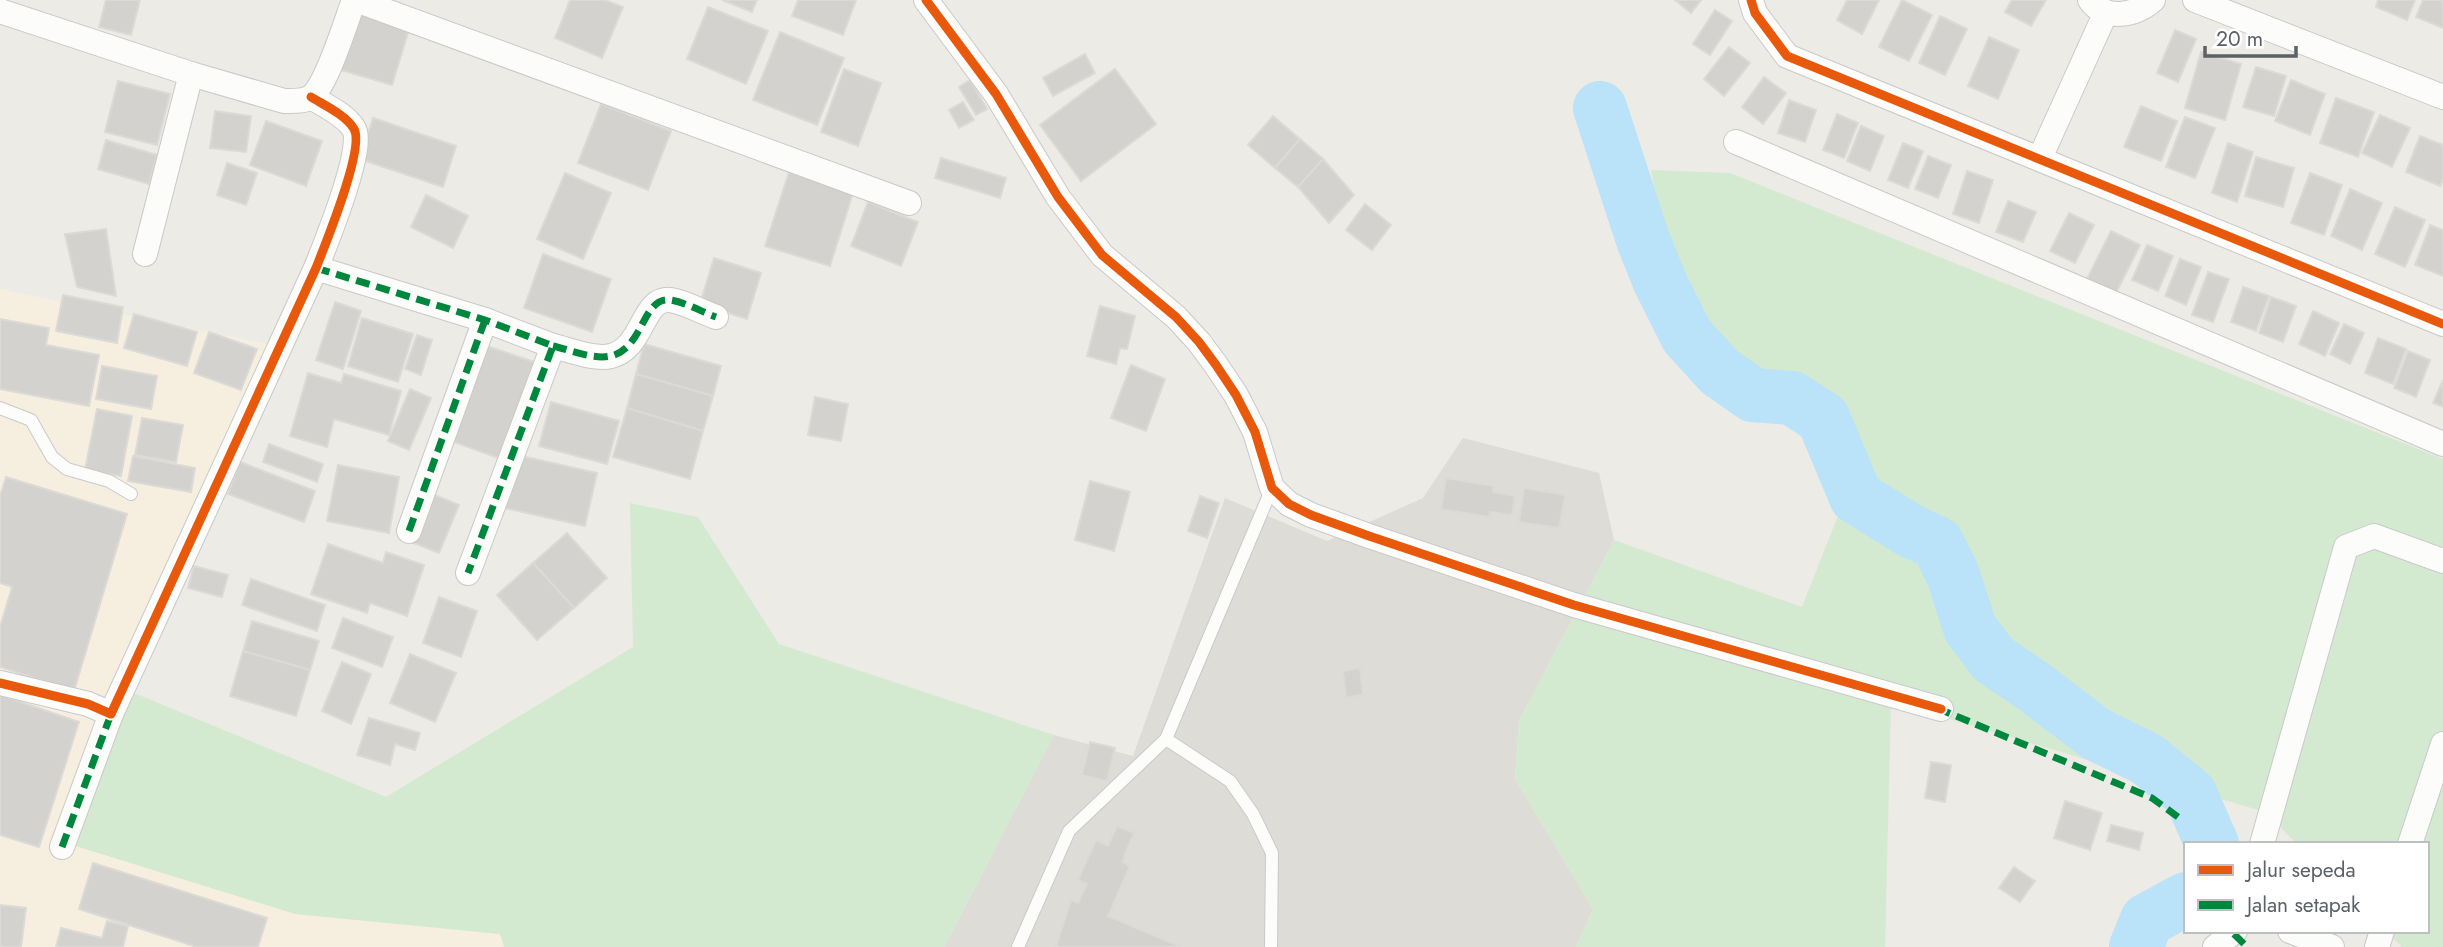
<svg xmlns="http://www.w3.org/2000/svg" width="2443" height="947" font-family="Jost,sans-serif">
<rect width="100%" height="100%" fill="#ecebe6"/>
<path fill="#f6efdf" d="M0 289 291 349 89 753 295 914 501 934 504 947H0Z"/>
<path fill="#dddcd7" d="M1463 438 1599 473 1614 540 1519 721 1515 779 1593 909 1576 947H944L1054 735 1133 756 1225 498 1327 541 1423 498Z"/>
<g fill="#d4ead0">
<path d="M1651 170 1730 173 2443 459V947H2402L2386 931H2427V844H2297L2265 812 1891 702 1885 947H1576L1593 909 1515 779 1519 721 1614 540 1802 607 1858 465 1676 304Z"/>
<path d="M630 503 698 517 779 644 1054 735 944 947H504L500 934 295 914 69 844 122 688 386 797 633 647Z"/>
</g>
<g fill="none" stroke-linecap="round" stroke-linejoin="round">
<g stroke="#bae2f8" stroke-width="54">
<path d="M1600 108 1643 240 1660 282 1687 336 1720 372 1753 395 1792 398 1823 418 1856 497 1909 530 1937 543 1953 575 1970 628 1993 659 2033 686 2096 734 2147 759 2190 794 2212 844"/>
<path d="M2136 947 2147 920 2186 899"/>
</g>
</g>
<g fill="#d3d2cf" stroke="#dcdad6" stroke-width="2">
<path d="M106 0H140L131 35 99 27Z"/>
<path d="M570 0H605L623 7 602 58 555 38Z"/>
<path d="M722 0H757L752 12Z"/>
<path d="M798 0H856L843 35 792 16Z"/>
<path d="M1675 0H1701L1691 13Z"/>
<path d="M1847 0H1879L1862 34 1837 20Z"/>
<path d="M1902 0 1932 15 1909 61 1879 47Z"/>
<path d="M2012 0H2046L2031 26 2005 12Z"/>
<path d="M2378 0H2415L2407 20 2376 7Z"/>
<path d="M2423 0H2443V28L2416 17Z"/>
<path d="M358 6 411 23 392 85 338 69Z"/>
<path d="M708 7 768 31 746 84 687 59Z"/>
<path d="M1715 10 1732 21 1710 55 1693 44Z"/>
<path d="M1940 16 1967 29 1945 75 1919 63Z"/>
<path d="M2175 30 2196 39 2178 82 2157 73Z"/>
<path d="M780 32 844 58 817 125 753 100Z"/>
<path d="M1989 37 2019 50 1998 99 1968 86Z"/>
<path d="M1729 47 1750 63 1724 96 1704 79Z"/>
<path d="M2201 52 2241 64 2225 120 2185 108Z"/>
<path d="M1085 54 1095 73 1053 96 1043 78Z"/>
<path d="M2256 67 2286 76 2274 116 2243 107Z"/>
<path d="M844 69 881 83 858 146 821 132Z"/>
<path d="M1115 69 1156 124 1081 181 1040 125Z"/>
<path d="M1764 77 1786 93 1763 124 1742 107Z"/>
<path d="M970 80 987 109 976 115 959 87Z"/>
<path d="M2291 80 2325 94 2310 135 2275 121Z"/>
<path d="M118 81 170 94 157 145 105 132Z"/>
<path d="M2336 98 2374 112 2358 157 2320 143Z"/>
<path d="M1789 100 1816 110 1805 142 1778 133Z"/>
<path d="M963 102 974 120 959 128 949 110Z"/>
<path d="M601 104 671 131 648 190 578 163Z"/>
<path d="M2141 106 2177 121 2161 161 2124 147Z"/>
<path d="M215 111 251 116 246 152 210 148Z"/>
<path d="M1837 114 1858 123 1844 158 1823 150Z"/>
<path d="M2380 115 2410 128 2392 167 2362 153Z"/>
<path d="M1273 116 1300 139 1275 168 1248 145Z"/>
<path d="M2185 117 2215 128 2195 178 2166 167Z"/>
<path d="M373 118 456 146 443 187 360 159Z"/>
<path d="M266 121 322 141 306 186 250 165Z"/>
<path d="M1861 126 1884 136 1870 171 1847 161Z"/>
<path d="M2420 136 2443 145V179L2440 186 2406 172Z"/>
<path d="M1300 139 1323 159 1298 187 1275 168Z"/>
<path d="M106 140 157 155 149 184 98 169Z"/>
<path d="M1903 143 1923 151 1908 188 1888 180Z"/>
<path d="M2228 143 2253 152 2237 202 2212 193Z"/>
<path d="M1928 156 1951 165 1938 198 1915 189Z"/>
<path d="M2256 157 2294 168 2283 207 2245 196Z"/>
<path d="M941 158 1006 178 1000 198 935 178Z"/>
<path d="M1323 159 1354 195 1329 223 1298 187Z"/>
<path d="M227 163 257 173 246 205 217 195Z"/>
<path d="M1967 171 1993 180 1979 223 1953 214Z"/>
<path d="M789 172 853 193 830 266 765 246Z"/>
<path d="M565 173 611 193 583 259 537 239Z"/>
<path d="M2310 173 2342 185 2324 235 2291 223Z"/>
<path d="M2350 189 2382 203 2362 250 2331 236Z"/>
<path d="M426 195 468 216 453 248 411 227Z"/>
<path d="M2008 201 2036 212 2023 242 1996 232Z"/>
<path d="M868 202 918 222 901 266 851 246Z"/>
<path d="M1365 204 1391 225 1372 250 1346 230Z"/>
<path d="M2395 207 2425 220 2405 267 2375 254Z"/>
<path d="M2069 213 2094 225 2075 263 2050 251Z"/>
<path d="M2430 225 2443 230V276L2415 265Z"/>
<path d="M106 229 116 296 77 287 65 234Z"/>
<path d="M2111 231 2140 245 2115 295 2086 281Z"/>
<path d="M2147 245 2173 256 2158 291 2132 280Z"/>
<path d="M543 254 611 279 592 332 524 308Z"/>
<path d="M714 258 761 273 747 319 700 304Z"/>
<path d="M2180 259 2201 267 2186 305 2165 296Z"/>
<path d="M2208 272 2229 279 2213 322 2192 315Z"/>
<path d="M2243 287 2269 296 2256 331 2231 322Z"/>
<path d="M63 295 123 307 117 343 56 331Z"/>
<path d="M2271 297 2296 306 2283 342 2259 333Z"/>
<path d="M335 302 361 311 343 369 316 360Z"/>
<path d="M1100 306 1135 316 1127 349 1120 348 1116 364 1087 356Z"/>
<path d="M2313 311 2339 323 2325 356 2299 344Z"/>
<path d="M134 314 197 332 187 366 124 348Z"/>
<path d="M362 318 413 334 398 382 348 366Z"/>
<path d="M0 319 49 328 46 345 99 355 89 406 0 389Z"/>
<path d="M2344 324 2364 333 2350 364 2330 354Z"/>
<path d="M209 332 257 349 241 390 194 373Z"/>
<path d="M417 335 432 340 421 375 405 369Z"/>
<path d="M2378 338 2406 349 2393 384 2365 373Z"/>
<path d="M644 344 721 366 713 396 636 374Z"/>
<path d="M484 345 537 363 504 460 451 441Z"/>
<path d="M2408 351 2430 360 2416 397 2394 388Z"/>
<path d="M1131 365 1165 379 1146 431 1111 418Z"/>
<path d="M102 366 157 376 151 409 96 399Z"/>
<path d="M308 373 341 383 344 374 401 391 389 435 334 419 327 447 290 436Z"/>
<path d="M636 374 713 396 703 431 627 408Z"/>
<path d="M2443 380V407L2433 403Z"/>
<path d="M410 389 431 398 409 450 388 441Z"/>
<path d="M815 397 848 404 841 441 808 435Z"/>
<path d="M551 402 619 421 607 464 539 446Z"/>
<path d="M627 408 703 431 690 479 613 457Z"/>
<path d="M97 409 132 416 121 476 85 470Z"/>
<path d="M142 418 183 425 176 462 135 455Z"/>
<path d="M269 444 323 464 317 482 263 462Z"/>
<path d="M517 455 597 473 585 526 505 508Z"/>
<path d="M133 456 195 468 191 492 128 481Z"/>
<path d="M240 462 315 491 304 522 228 494Z"/>
<path d="M338 465 399 477 389 533 327 521Z"/>
<path d="M6 477 127 514 74 691 0 667V627L12 587 0 583V496Z"/>
<path d="M1446 478 1494 486 1493 492 1515 496 1512 515 1490 512 1489 517 1441 509Z"/>
<path d="M1090 481 1130 492 1114 551 1075 540Z"/>
<path d="M1524 488 1565 495 1559 528 1519 522Z"/>
<path d="M430 493 459 505 439 553 411 542Z"/>
<path d="M1200 496 1219 503 1207 538 1188 531Z"/>
<path d="M567 533 607 578 574 608 533 563Z"/>
<path d="M328 544 383 563 386 552 424 565 407 616 370 603 367 613 311 594Z"/>
<path d="M533 563 574 608 537 640 497 595Z"/>
<path d="M194 566 228 575 222 597 188 588Z"/>
<path d="M251 579 325 605 317 631 242 605Z"/>
<path d="M439 597 477 611 461 657 423 643Z"/>
<path d="M343 618 393 637 382 667 332 648Z"/>
<path d="M252 621 319 641 310 670 243 651Z"/>
<path d="M243 651 310 670 296 716 230 696Z"/>
<path d="M410 654 456 673 435 722 390 703Z"/>
<path d="M342 662 371 674 351 724 322 711Z"/>
<path d="M1360 668 1363 695 1346 697 1343 671Z"/>
<path d="M0 695 79 722 39 847 0 835Z"/>
<path d="M369 718 420 733 415 750 395 744 390 765 357 755Z"/>
<path d="M1090 742 1115 748 1107 781 1082 775Z"/>
<path d="M1931 762 1951 765 1945 802 1925 798Z"/>
<path d="M2065 801 2102 813 2090 850 2054 838Z"/>
<path d="M2111 825 2143 833 2139 850 2107 841Z"/>
<path d="M1117 826 1134 833 1122 862 1130 866 1108 916 1181 947H1056L1071 900 1078 903 1087 884 1078 880 1096 840 1108 846Z"/>
<path d="M93 863 267 918 258 947H197L79 909Z"/>
<path d="M2014 867 2035 881 2020 902 1999 888Z"/>
<path d="M0 905 26 908 21 947H0Z"/>
<path d="M107 921 128 926 123 947H56L61 928 102 938Z"/>
</g>
<g fill="none" stroke-linecap="round" stroke-linejoin="round">
<defs>
<g id="lane">
<path d="M0 408 31 420 52 457 67 469 109 481 131 494"/>
<path d="M1166 739 1230 781 1253 814 1272 853 1271 947"/>
<path d="M1018 947 1069 831 1166 739 1272 488"/>
</g>
<g id="street">
<path d="M356 0 909 203"/>
<path d="M926 0 996 94 1058 197 1102 255 1176 317 1199 342 1216 365 1236 395 1255 432 1272 488 1289 504 1311 515 1369 536 1574 605 1941 709"/>
<path d="M1751 0 1755 13 1787 56 2443 324"/>
<path d="M2090 0C2105 22 2136 15 2153 0"/>
<path d="M2195 0 2443 97"/>
<path d="M0 11 191 74 284 101C292 101 303 102 311 97 327 85 346 21 354 0"/>
<path d="M1736 142 2443 444"/>
<path d="M2040 158 2106 12"/>
<path d="M145 254 191 74"/>
<path d="M316 268 485 320 553 346 468 573"/>
<path d="M553 346C570 350 594 360 611 356 644 348 642 297 670 300 685 302 702 312 716 317"/>
<path d="M409 531 485 320"/>
<path d="M0 683 88 704 111 714 316 268C325 245 365 148 354 129 346 115 324 105 311 97"/>
<path d="M2262 844 2346 547 2374 536 2443 561"/>
<path d="M2410 844 2443 744"/>
<path d="M62 847 111 714"/>
<path d="M2290 931 2332 947"/>
<path d="M2215 947 2235 931"/>
<path d="M2377 947 2382 931"/>
</g>
</defs>
<use href="#lane" stroke="#c9c9c9" stroke-width="14"/>
<use href="#street" stroke="#c9c9c9" stroke-width="26"/>
<use href="#lane" stroke="#fcfcfb" stroke-width="12"/>
<use href="#street" stroke="#fcfcfb" stroke-width="24"/>
<g stroke="#00873e" stroke-width="7" stroke-dasharray="14 7" stroke-linecap="butt">
<path d="M316 268 485 320 553 346 468 573"/>
<path d="M553 346C570 350 594 360 611 356 644 348 642 297 670 300 685 302 702 312 716 317"/>
<path d="M409 531 485 320"/>
<path d="M1937 708 2152 798 2178 817"/>
<path d="M62 847 111 714"/>
<path d="M2234 934 2247 947"/>
</g>
<defs>
<g id="cycleway">
<path d="M926 0 996 94 1058 197 1102 255 1176 317 1199 342 1216 365 1236 395 1255 432 1272 488 1289 504 1311 515 1369 536 1574 605 1941 709"/>
<path d="M1751 0 1755 13 1787 56 2443 324"/>
<path d="M0 683 88 704 111 714 316 268C325 245 365 148 354 129 346 115 324 105 311 97"/>
</g>
</defs>
<use href="#cycleway" stroke="#fff" stroke-width="13"/>
<use href="#cycleway" stroke="#e8590c" stroke-width="9"/>
</g>
<rect x="2184" y="842" width="245" height="91" fill="#ffffff" stroke="#bdc0c1" stroke-width="2"/>
<rect x="2198" y="865" width="35" height="10" fill="#e8590c" stroke="#bdc0c1" stroke-width="2"/>
<text x="2247" y="877" font-size="21" fill="#5b6165">Jalur sepeda</text>
<rect x="2198" y="900" width="35" height="10" fill="#00873e" stroke="#bdc0c1" stroke-width="2"/>
<text x="2247" y="912" font-size="21" fill="#5b6165">Jalan setapak</text>
<path d="M2205 46v10h91v-10" fill="none" stroke="#5b6165" stroke-width="3.5"/>
<text x="2216" y="46" font-size="21" fill="#5b6165" stroke="#ffffff" stroke-width="5" paint-order="stroke">20 m</text>
</svg>
